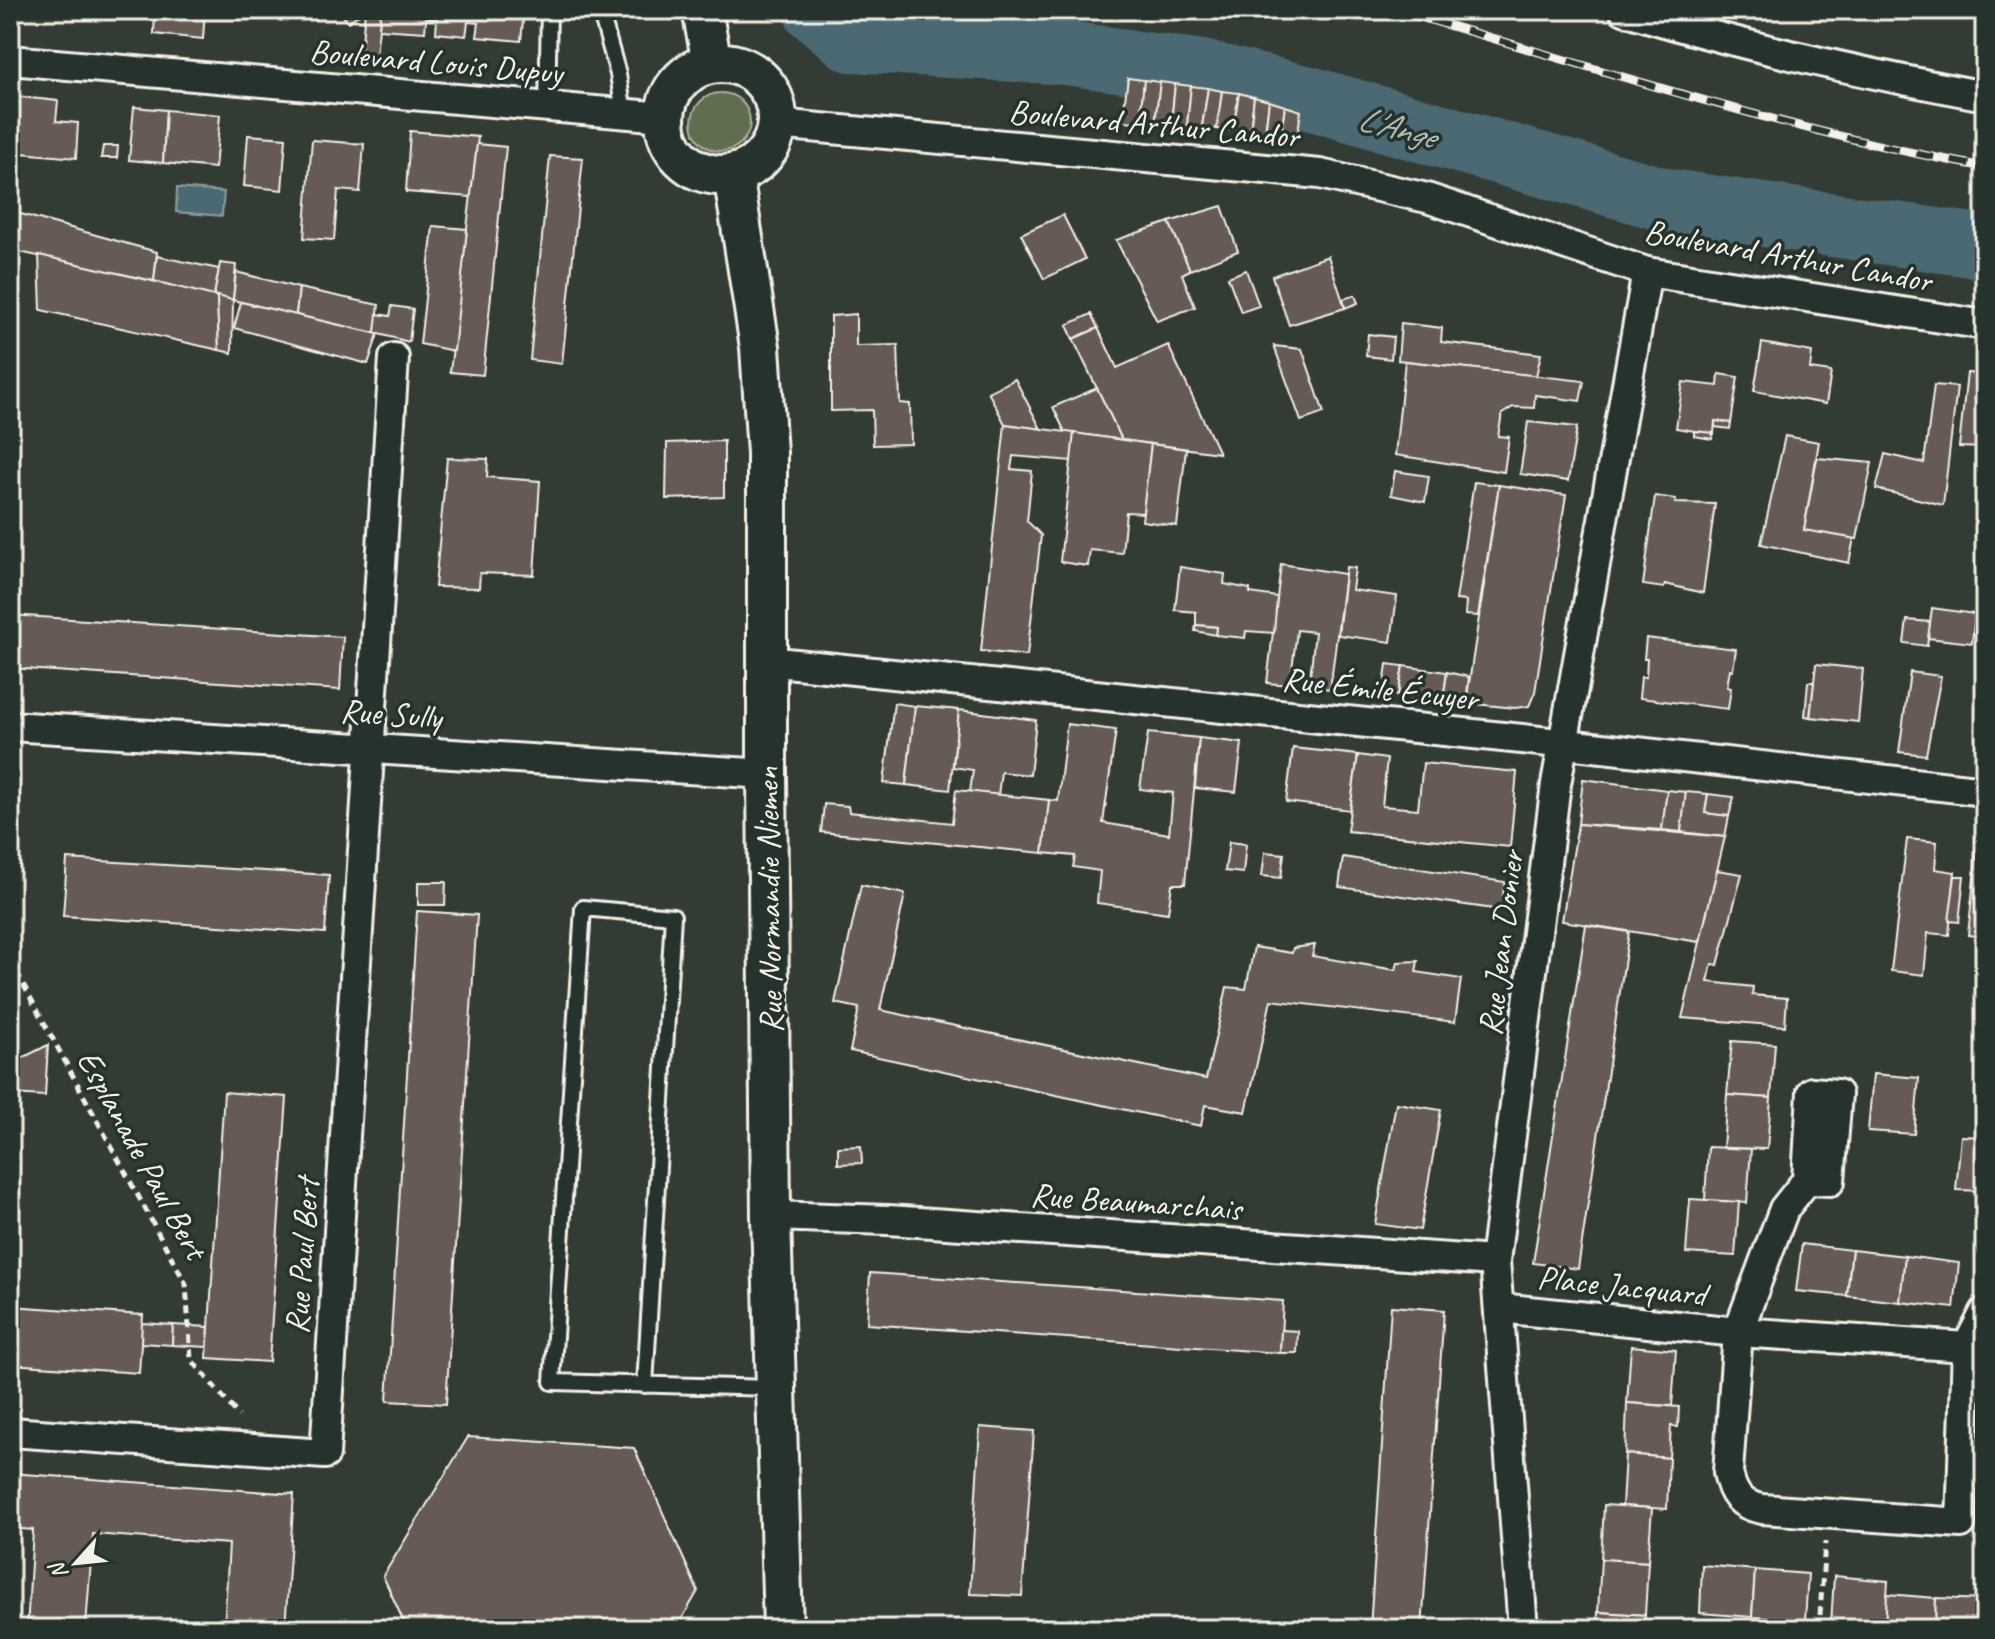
<svg xmlns="http://www.w3.org/2000/svg" width="1995" height="1639" font-family="Caveat,sans-serif">
<rect width="100%" height="100%" fill="#333b35"/>
<filter id="ink" filterUnits="userSpaceOnUse"><feTurbulence type="fractalNoise" baseFrequency=".0125" numOctaves="2"/><feDisplacementMap in="SourceGraphic" scale="16" xChannelSelector="R" yChannelSelector="G"/><feConvolveMatrix kernelMatrix="1 2 1 2 8 2 1 2 1" color-interpolation-filters="sRGB"/></filter>
<g filter="url(#ink)">
<circle fill="#606e50" stroke="#aab09c" stroke-width="2" cx="721" cy="122" r="29"/>
<path fill="#4c6972" stroke="#8f9fa1" stroke-width="2" d="M177 188 224 192 222 216 176 212Z"/>
<g fill="none" stroke-linecap="round" stroke-linejoin="round">
<path stroke="#4c6972" stroke-width="64" d="M815 10 851 40 1067 53 1202 72 1309 98 1669 201 1985 247"/>
</g>
<g fill="#665a55" stroke="#f4f1e8" stroke-width="2">
<path d="M155 10H205L203 39 154 34Z"/>
<path d="M338 10H365L348 22Z"/>
<path d="M365 10H381L376 55 361 53Z"/>
<path d="M381 10H524L521 41 477 37 479 23 468 22 466 36 436 33 437 19 426 18 425 32 379 29Z"/>
<path d="M1128 78 1144 80 1140 122 1122 121Z"/>
<path d="M1144 80 1160 82 1155 123 1140 122Z"/>
<path d="M1160 82 1175 84 1171 124 1155 123Z"/>
<path d="M1175 84 1191 86 1187 126 1171 124Z"/>
<path d="M1191 86 1208 88 1202 127 1187 126Z"/>
<path d="M1208 88 1222 91 1217 129 1202 127Z"/>
<path d="M1222 91 1239 93 1233 130 1217 129Z"/>
<path d="M1239 93 1254 97 1250 132 1233 130Z"/>
<path d="M11 96 58 101 56 121 78 123 76 158 10 152Z"/>
<path d="M1254 97 1269 101 1265 133 1250 132Z"/>
<path d="M1269 101 1285 106 1281 135 1265 133Z"/>
<path d="M1285 106 1301 111 1297 138 1281 135Z"/>
<path d="M134 107 166 110 163 163 129 160Z"/>
<path d="M166 110 220 115 215 168 163 163Z"/>
<path d="M410 131 478 137 471 197 406 192Z"/>
<path d="M248 135 286 138 282 190 244 186Z"/>
<path d="M312 140 364 144 360 192 338 190 334 240 304 238Z"/>
<path d="M477 144 506 147 483 375 450 372Z"/>
<path d="M103 146H118L117 158H101Z"/>
<path d="M550 156 583 158 562 364 530 360Z"/>
<path d="M1222 206 1238 251 1190 270 1169 222Z"/>
<path d="M10 211 157 252 154 281 10 250Z"/>
<path d="M1063 215 1085 259 1044 279 1021 234Z"/>
<path d="M1169 222 1190 270 1182 274 1195 307 1157 321 1116 240Z"/>
<path d="M433 226 467 229 454 351 420 344Z"/>
<path d="M39 255 217 296 219 350 41 310Z"/>
<path d="M157 256 219 269 214 296 154 281Z"/>
<path d="M1328 256 1345 308 1289 325 1272 276Z"/>
<path d="M220 263 236 265 233 300 214 296Z"/>
<path d="M1246 270 1259 306 1241 312 1228 277Z"/>
<path d="M236 272 299 288 296 315 233 300Z"/>
<path d="M299 288 379 305 375 333 296 315Z"/>
<path d="M1355 295 1358 303 1345 308 1343 299Z"/>
<path d="M217 296 233 300 232 353 219 350Z"/>
<path d="M241 302 378 334 368 364 234 328Z"/>
<path d="M392 306 413 309 409 342 375 333 377 314 390 316Z"/>
<path d="M856 314V346L898 345 900 403 910 404 911 444 873 445 872 410 831 411V316Z"/>
<path d="M1091 314 1098 328 1073 339 1067 325Z"/>
<path d="M1401 323 1442 328 1441 342 1541 354 1536 376 1398 360Z"/>
<path d="M1098 328 1117 368 1168 345 1219 453 1122 440 1073 339Z"/>
<path d="M1368 334 1393 337 1391 359 1366 356Z"/>
<path d="M1762 343 1812 352 1810 369 1831 372 1826 404 1754 391Z"/>
<path d="M1274 346 1302 349 1324 413 1301 421Z"/>
<path d="M1405 361 1584 381 1580 401 1535 395 1534 408 1513 407 1502 414 1498 436 1509 437 1504 472 1395 455Z"/>
<path d="M1967 373 1985 374V448L1959 447Z"/>
<path d="M1719 374 1738 377 1731 423 1715 421 1714 434 1676 428 1683 382 1718 386Z"/>
<path d="M1015 379 1041 429 1005 424 988 392Z"/>
<path d="M1934 385 1957 387 1943 505 1876 489 1885 454 1924 463Z"/>
<path d="M1097 388 1122 440 1065 432 1053 407Z"/>
<path d="M1715 421 1731 423 1730 429 1715 427Z"/>
<path d="M1528 422 1577 427 1568 481 1520 474Z"/>
<path d="M1005 424 1074 433 1072 461 1013 456 1011 469 1032 471 1027 521 1041 535 1027 656 981 651Z"/>
<path d="M1694 431 1713 433 1712 439 1694 436Z"/>
<path d="M1074 433 1151 444 1143 513 1126 512 1122 553 1090 550 1088 566 1060 562Z"/>
<path d="M1785 436 1819 442 1804 530 1854 538 1849 563 1761 544Z"/>
<path d="M724 441V497L666 499 667 443Z"/>
<path d="M1151 444 1186 449 1177 526 1142 521Z"/>
<path d="M447 458 488 459 487 477 540 481 534 575 480 573 479 588 435 587Z"/>
<path d="M1817 458 1872 463 1857 539 1804 530Z"/>
<path d="M1395 471 1429 476 1425 502 1391 495Z"/>
<path d="M1474 482 1499 485 1478 616 1465 615 1466 601 1456 600Z"/>
<path d="M1499 485 1566 495 1535 692 1529 706 1515 708 1466 703Z"/>
<path d="M1985 492V568L1976 567Z"/>
<path d="M1655 496 1676 499 1675 503 1715 504 1703 593 1665 584 1664 588 1643 585Z"/>
<path d="M1281 564 1345 574 1330 689 1309 687 1315 632 1297 630 1290 685 1267 683Z"/>
<path d="M1180 567 1225 574 1224 584 1250 589V593L1277 597 1274 633 1246 631 1245 638 1216 635 1217 627 1196 625V612L1175 610Z"/>
<path d="M1346 567 1355 568 1352 590 1397 596 1391 642 1338 635Z"/>
<path d="M1932 608 1975 614 1972 643 1928 638Z"/>
<path d="M10 615 343 637 340 690 10 668Z"/>
<path d="M1907 620 1930 622 1927 646 1904 643Z"/>
<path d="M1196 625 1217 627 1216 635 1195 631Z"/>
<path d="M1646 638 1736 649 1733 670 1730 669 1727 687 1731 688 1728 709 1639 698 1641 677H1646L1647 659H1644Z"/>
<path d="M1387 664 1403 666 1398 696 1383 694Z"/>
<path d="M1816 664 1863 669 1858 722 1810 717Z"/>
<path d="M1403 666 1447 672 1443 701 1398 696Z"/>
<path d="M1447 672 1469 677 1466 703 1443 701Z"/>
<path d="M1910 672 1941 676 1926 755 1899 752Z"/>
<path d="M1808 682H1814L1810 717 1805 716Z"/>
<path d="M894 703 915 706 906 785 884 783Z"/>
<path d="M915 706 959 710 950 790 906 785Z"/>
<path d="M959 710 1036 720 1030 775 1001 772 998 795 970 792 973 770 953 767Z"/>
<path d="M1067 724 1116 730 1103 823 1169 834 1173 793 1140 789 1148 733 1199 738 1185 884H1172L1168 913 1097 903 1100 871 1073 867 1075 856 1043 853 1049 800 1058 801Z"/>
<path d="M1199 738 1242 743 1236 792 1195 788Z"/>
<path d="M1293 748 1358 755 1350 810 1286 802Z"/>
<path d="M1358 755 1387 759 1382 806 1418 809 1423 763 1517 772 1510 847 1347 831Z"/>
<path d="M1583 779 1667 790 1662 830 1578 824Z"/>
<path d="M956 790 1049 800 1043 853 821 832 824 804 848 806 849 812 952 823Z"/>
<path d="M1667 790 1686 792 1681 832 1662 830Z"/>
<path d="M1686 792 1708 794 1705 813 1729 816 1725 837 1681 832Z"/>
<path d="M1708 794 1734 797 1729 816 1705 813Z"/>
<path d="M1578 824 1725 837 1700 942 1562 921Z"/>
<path d="M1907 839 1937 842 1935 869 1955 872 1949 935 1928 933 1924 975 1891 971Z"/>
<path d="M1978 841 1985 842V851L1977 850Z"/>
<path d="M1229 842 1246 844 1243 873 1225 871Z"/>
<path d="M1977 850 1985 851V937L1968 935Z"/>
<path d="M1265 852 1284 854 1281 878 1262 876Z"/>
<path d="M1343 857 1505 882 1501 910 1339 887Z"/>
<path d="M67 859 329 875 325 933 63 916Z"/>
<path d="M1717 870 1742 874 1718 965 1712 964 1708 982 1753 987 1752 995 1787 998 1785 1026 1682 1018Z"/>
<path d="M1955 876H1964L1959 922 1949 921Z"/>
<path d="M418 882H446L445 905H418Z"/>
<path d="M861 885 905 894 880 1010 1206 1079 1227 987 1246 989 1254 947 1292 953 1293 948 1315 945 1312 956 1396 970 1398 962 1418 961 1416 972 1461 979 1455 1022 1271 1000 1246 1112 1205 1105 1201 1126 850 1051 859 1008 835 1003Z"/>
<path d="M417 911 477 915 446 1404 387 1401Z"/>
<path d="M1586 925 1629 932 1578 1269 1533 1263Z"/>
<path d="M1732 1041 1775 1044 1771 1098 1727 1095Z"/>
<path d="M48 1045 45 1096 10 1094V1064Z"/>
<path d="M1873 1074 1919 1078 1914 1134 1868 1131Z"/>
<path d="M224 1092 287 1097 269 1362 207 1358Z"/>
<path d="M1727 1095 1771 1098 1767 1149 1723 1148Z"/>
<path d="M1396 1103 1441 1110 1420 1230 1375 1224Z"/>
<path d="M1961 1136 1985 1137V1191L1956 1190Z"/>
<path d="M861 1146 862 1163 838 1164V1147Z"/>
<path d="M1708 1147 1751 1149 1747 1203 1705 1200Z"/>
<path d="M1690 1199 1739 1202 1735 1256 1686 1253Z"/>
<path d="M1802 1244 1852 1250 1847 1296 1796 1291Z"/>
<path d="M1852 1250 1905 1256 1900 1302 1847 1296Z"/>
<path d="M1905 1256 1959 1263 1954 1308 1900 1302Z"/>
<path d="M870 1273 1283 1301 1280 1353 867 1324Z"/>
<path d="M10 1306 143 1315 139 1373 10 1364Z"/>
<path d="M1391 1306 1444 1310 1422 1629H1370Z"/>
<path d="M142 1323 173 1325 172 1345 141 1343Z"/>
<path d="M173 1325 209 1327 207 1347 172 1345Z"/>
<path d="M1281 1330 1298 1331 1297 1353H1280Z"/>
<path d="M1631 1346 1676 1350 1672 1406 1627 1403Z"/>
<path d="M1627 1403 1679 1407 1678 1427 1671 1426 1669 1458 1625 1454Z"/>
<path d="M980 1427 1034 1431 1022 1596 970 1594Z"/>
<path d="M468 1437 634 1448 698 1591 676 1629H407L383 1576Z"/>
<path d="M1625 1454 1669 1458 1667 1509 1622 1506Z"/>
<path d="M10 1473 294 1494 285 1629H224L229 1544 93 1534 86 1626 92 1627V1629H27L33 1530 10 1528Z"/>
<path d="M1604 1505 1652 1508 1648 1562 1601 1559Z"/>
<path d="M1601 1559 1648 1562 1645 1615 1598 1612Z"/>
<path d="M1702 1565 1755 1570 1752 1617 1700 1613Z"/>
<path d="M1755 1570 1808 1574 1805 1621 1752 1617Z"/>
<path d="M1834 1576 1888 1581 1885 1628 1831 1624Z"/>
<path d="M1887 1594 1936 1598 1935 1629H1885Z"/>
<path d="M1936 1598 1985 1600V1629H1935Z"/>
<path d="M1598 1612 1645 1615 1644 1629H1597Z"/>
</g>
<g fill="none" stroke-linecap="round" stroke-linejoin="round">
<defs>
<g id="lane">
<path d="M600 10 618 74 624 114"/>
<path d="M547 106 549 10"/>
<path d="M645 1385 673 916 583 908 552 1382 775 1388"/>
</g>
<g id="street">
<path d="M1624 10C1743 47 1863 73 1985 96"/>
<path d="M10 60 664 117"/>
<path d="M777 124 1320 174 1427 198 1647 272 1985 325"/>
<path d="M767 661 1522 739 1985 791"/>
<path d="M10 726 767 774"/>
<path d="M771 1216 888 1220 1495 1261"/>
<path d="M1499 1308 1738 1332 1967 1347 1961 1523 1762 1509C1740 1505 1732 1494 1728 1472L1738 1332 1784 1209 1807 1180 1812 1092 1837 1094 1830 1181 1807 1180"/>
<path d="M1967 1347 1985 1312"/>
<path d="M10 1432 325 1454 394 358"/>
<path d="M1523 1629 1495 1261 1556 784 1647 272"/>
</g>
<g id="secondary">
<path d="M702 10 712 63"/>
<circle cx="721" cy="119" r="56"/>
<path d="M733 174 760 347 767 453V774L771 1216 783 1629"/>
</g>
</defs>
<use href="#lane" stroke="#f4f1e8" stroke-width="20"/>
<use href="#street" stroke="#f4f1e8" stroke-width="34"/>
<use href="#secondary" stroke="#f4f1e8" stroke-width="44"/>
<g stroke="#f4f1e8" stroke-width="5" stroke-dasharray="8 6" stroke-linecap="butt">
<path d="M10 960 186 1284 191 1359 239 1416"/>
<path d="M1819 1629 1825 1542"/>
</g>
<use href="#lane" stroke="#26332d" stroke-width="14"/>
<use href="#street" stroke="#26332d" stroke-width="28"/>
<use href="#secondary" stroke="#26332d" stroke-width="38"/>
<defs>
<path id="rail" d="M1396 10C1591 66 1785 131 1985 167"/>
</defs>
<use href="#rail" stroke="#f4f1e8" stroke-width="9"/>
<use href="#rail" stroke="#26332d" stroke-width="6" stroke-dasharray="18" stroke-linecap="butt"/>
</g>
</g>
<g text-anchor="middle" stroke-width="7" stroke-linejoin="round" paint-order="stroke">
<g font-size="34" fill="#f4f1e8" stroke="#26332d">
<text transform="translate(436 61) rotate(5)" y="12">Boulevard Louis Dupuy</text>
<text transform="translate(1154 123) rotate(5)" y="12">Boulevard Arthur Candor</text>
<text transform="translate(1788 255) rotate(10)" y="12">Boulevard Arthur Candor</text>
<text transform="translate(1380 688) rotate(6)" y="12">Rue Émile Écuyer</text>
<text transform="translate(391 713) rotate(4)" y="12">Rue Sully</text>
<text transform="translate(768 900) rotate(-91)" y="12">Rue Normandie Niemen</text>
<text transform="translate(1500 943) rotate(-83)" y="12">Rue Jean Donier</text>
<text transform="translate(143 1154) rotate(61)" y="12">Esplanade Paul Bert</text>
<text transform="translate(1136 1201) rotate(4)" y="12">Rue Beaumarchais</text>
<text transform="translate(301 1256) rotate(-86)" y="12">Rue Paul Bert</text>
<text transform="translate(1622 1285) rotate(6)" y="12">Place Jacquard</text>
</g>
<g font-size="36" font-style="italic" fill="#b1bbb9" stroke="#26332d">
<text transform="translate(1397 126) rotate(15)" y="13">L'Ange</text>
</g>
</g>
<rect width="1995" height="1639" fill="none" stroke="#26332d" stroke-width="40"/>
<rect x="20" y="20" width="1955" height="1599" fill="none" stroke="#f4f1e8" stroke-width="3" filter="url(#ink)"/>
<g transform="translate(76 1563) rotate(243)" stroke="#26332d" stroke-width="6" paint-order="stroke">
<path d="M0-6L14 30L0 20L-14 30Z" fill="#f4f1e8"/>
<text y="-12" font-size="22" font-weight="bold" text-anchor="middle" fill="#f4f1e8">N</text>
</g>
</svg>
